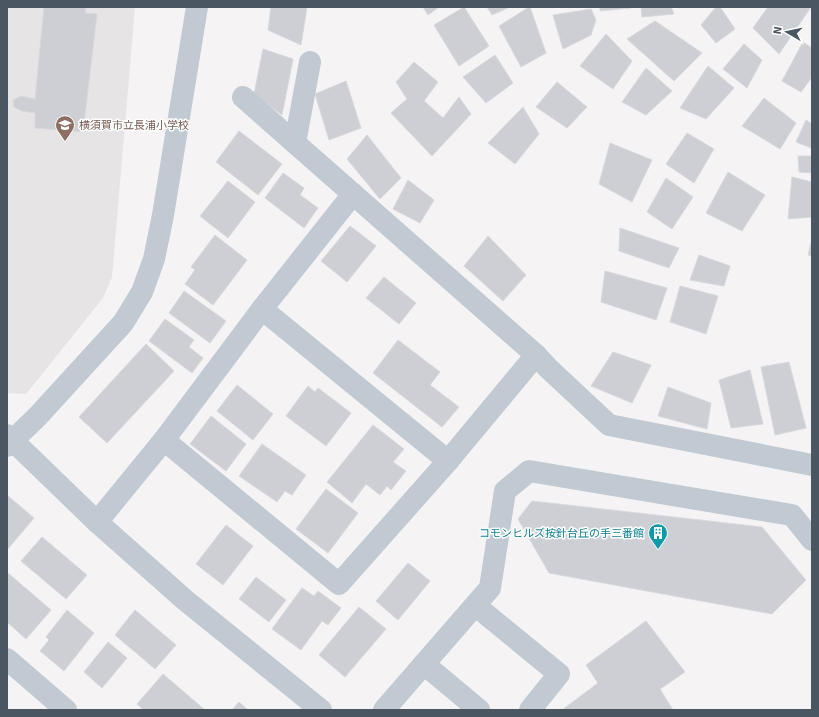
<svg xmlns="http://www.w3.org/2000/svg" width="819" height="717" font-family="Signika,'Noto Sans JP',sans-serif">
<rect width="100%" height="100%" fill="#f5f3f3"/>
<path fill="#e6e4e5" d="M7 7H135L112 277 103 298 26 394 7 393Z"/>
<g fill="#cdcfd5" stroke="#d7d9de">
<path d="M44 7H86L85 13 97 14 83 132 35 128V113L22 111 14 107 13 100 21 96 35 99Z"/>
<path d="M271 7H307L301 45 268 30Z"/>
<path d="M423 7H439L428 15Z"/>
<path d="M464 7 489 46 459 66 434 25Z"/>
<path d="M487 7H510L492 15Z"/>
<path d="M529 7H530L546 53 521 67 499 26Z"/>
<path d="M600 7H630L631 8 600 11Z"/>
<path d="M641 7H671L674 14 642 17Z"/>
<path d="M716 7H720L735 29 716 43 701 25Z"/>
<path d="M768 7H811L779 54 753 28Z"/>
<path d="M591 9 596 20 591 35 563 49 553 15Z"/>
<path d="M655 21 702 53 674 81 627 39Z"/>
<path d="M606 34 632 61 613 89 580 66Z"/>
<path d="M803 42 812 48V77L801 92 782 81Z"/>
<path d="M744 44 762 60 747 88 723 69Z"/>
<path d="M263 49 293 59 282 115 254 94Z"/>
<path d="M495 55 513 83 486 103 463 77Z"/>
<path d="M414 62 438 82 424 101 443 118 459 97 471 114 432 156 391 113 407 99 396 82Z"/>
<path d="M708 66 734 88 706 119 680 108Z"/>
<path d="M646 68 672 91 646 115 622 102Z"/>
<path d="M346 81 361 128 329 140 315 94Z"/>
<path d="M557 82 587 107 567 128 536 107Z"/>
<path d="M764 98 796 123 780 149 742 126Z"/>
<path d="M523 107 539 134 515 164 488 143Z"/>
<path d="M806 120 812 124V148H811L796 142Z"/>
<path d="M239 131 282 164 258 195 216 162Z"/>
<path d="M687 133 714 149 694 183 666 164Z"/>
<path d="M367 135 401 178 380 199 347 159Z"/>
<path d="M610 143 652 160 632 202 599 184Z"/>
<path d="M798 156H812V173L799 172Z"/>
<path d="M728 172 765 195 742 231 706 213Z"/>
<path d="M283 173 304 188 300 195 318 208 304 228 265 198Z"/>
<path d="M792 177 812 182V217L788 219Z"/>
<path d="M666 178 693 197 672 229 647 212Z"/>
<path d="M408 180 434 200 420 223 393 209Z"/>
<path d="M228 181 255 202 228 238 200 216Z"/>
<path d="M350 226 376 246 347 282 321 261Z"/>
<path d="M620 228 679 248 669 268 619 251Z"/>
<path d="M215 235 247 260 213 305 185 284 195 270 191 267Z"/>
<path d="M488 236 526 275 503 301 464 266Z"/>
<path d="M812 239V256L808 255Z"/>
<path d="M699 255 730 266 724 286 690 280Z"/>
<path d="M605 271 667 288 656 320 601 302Z"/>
<path d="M384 277 416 303 399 324 366 298Z"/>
<path d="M680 286 718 296 706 334 670 322Z"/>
<path d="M184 291 226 321 210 343 169 313Z"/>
<path d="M165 319 194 340 189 347 203 358 192 373 149 341Z"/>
<path d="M398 340 440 372 430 385 459 407 442 427 373 373Z"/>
<path d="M146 344 174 371 107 443 79 417Z"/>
<path d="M613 352 651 365 632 403 591 386Z"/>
<path d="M789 362 806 428 775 435 761 367Z"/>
<path d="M750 370 763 424 731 428 719 380Z"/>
<path d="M237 385 273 414 253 440 217 411Z"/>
<path d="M308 386 315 392 318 388 351 413 326 446 286 416Z"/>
<path d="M668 387 711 403 707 429 658 416Z"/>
<path d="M211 416 246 444 226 471 190 444Z"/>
<path d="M373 425 404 449 393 462 406 471 391 490 387 486 380 495 366 484 352 503 327 482Z"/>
<path d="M262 444 306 475 292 495 285 491 277 502 239 476Z"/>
<path d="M326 489 358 513 328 553 296 529Z"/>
<path d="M7 495 34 518 7 550Z"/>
<path d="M532 501 762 527 806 580 772 614 549 573 518 519Z"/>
<path d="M226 525 253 546 223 585 196 564Z"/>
<path d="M42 537 87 575 66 599 21 561Z"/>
<path d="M408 563 430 581 398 620 376 601Z"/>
<path d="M8 573 51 610 26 639 7 622Z"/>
<path d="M256 577 286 600 269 622 239 599Z"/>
<path d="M302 588 314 596 318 591 341 608 328 625 322 621 301 650 272 629Z"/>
<path d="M359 607 386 629 345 677 319 655Z"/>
<path d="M67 610 94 633 64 671 40 651 49 640 46 637Z"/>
<path d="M135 610 176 645 155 669 115 635Z"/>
<path d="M646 621 685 672 660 689 673 710H562L598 683 586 665Z"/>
<path d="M108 642 127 658 102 688 84 672Z"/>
<path d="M163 674 205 710H144L137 704Z"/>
<path d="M239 702 248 710H232Z"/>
</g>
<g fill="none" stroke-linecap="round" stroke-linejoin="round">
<g stroke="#c1cad2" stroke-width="22">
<path d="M310 62 295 143 536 355"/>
<path d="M243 97 295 143"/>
<path d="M262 309 448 461"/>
<path d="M7 435 97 522 185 600 321 710"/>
<path d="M164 440 339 584 448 461 536 355 548 368 609 425 812 465"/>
<path d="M7 446 38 416 123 323 142 292 154 259 163 215 197 7"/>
<path d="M97 522 164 440 262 309 353 194"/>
<path d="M476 606 559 674 530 710"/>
<path d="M7 659 66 710"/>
<path d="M424 664 479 710"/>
<path d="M384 710 490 588 505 491 529 471 792 515 812 540"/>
</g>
</g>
<defs>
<symbol id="school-pin" viewBox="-11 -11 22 30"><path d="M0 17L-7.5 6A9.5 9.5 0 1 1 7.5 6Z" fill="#8d6e63" stroke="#fff"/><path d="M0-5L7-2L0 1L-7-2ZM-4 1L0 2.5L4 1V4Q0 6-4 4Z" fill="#fff"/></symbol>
<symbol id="building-pin" viewBox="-11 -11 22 30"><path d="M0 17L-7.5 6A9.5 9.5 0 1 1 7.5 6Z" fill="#0f9aa8" stroke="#fff"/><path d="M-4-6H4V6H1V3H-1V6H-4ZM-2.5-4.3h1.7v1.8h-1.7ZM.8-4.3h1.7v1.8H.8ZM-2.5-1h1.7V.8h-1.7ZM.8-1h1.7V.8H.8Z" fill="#fff"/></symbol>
</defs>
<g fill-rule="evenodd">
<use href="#school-pin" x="54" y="114" width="22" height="30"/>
<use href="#building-pin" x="647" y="522" width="22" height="30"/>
</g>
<g text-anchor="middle" stroke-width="3" stroke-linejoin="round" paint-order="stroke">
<g font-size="11" fill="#785e54" stroke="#fff" text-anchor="start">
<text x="79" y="129">横須賀市立長浦小学校</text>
</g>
<g font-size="11" fill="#0d838f" stroke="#fff" text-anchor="end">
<text x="644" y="537">コモンヒルズ按針台丘の手三番館</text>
</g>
</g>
<rect width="819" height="717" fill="none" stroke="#4a5661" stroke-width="16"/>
<g transform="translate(787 32) rotate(279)" stroke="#ffffff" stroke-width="3" paint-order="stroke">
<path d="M0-3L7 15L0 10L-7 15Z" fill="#4a5661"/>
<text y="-6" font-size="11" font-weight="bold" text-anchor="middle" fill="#4a5661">N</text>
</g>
</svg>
